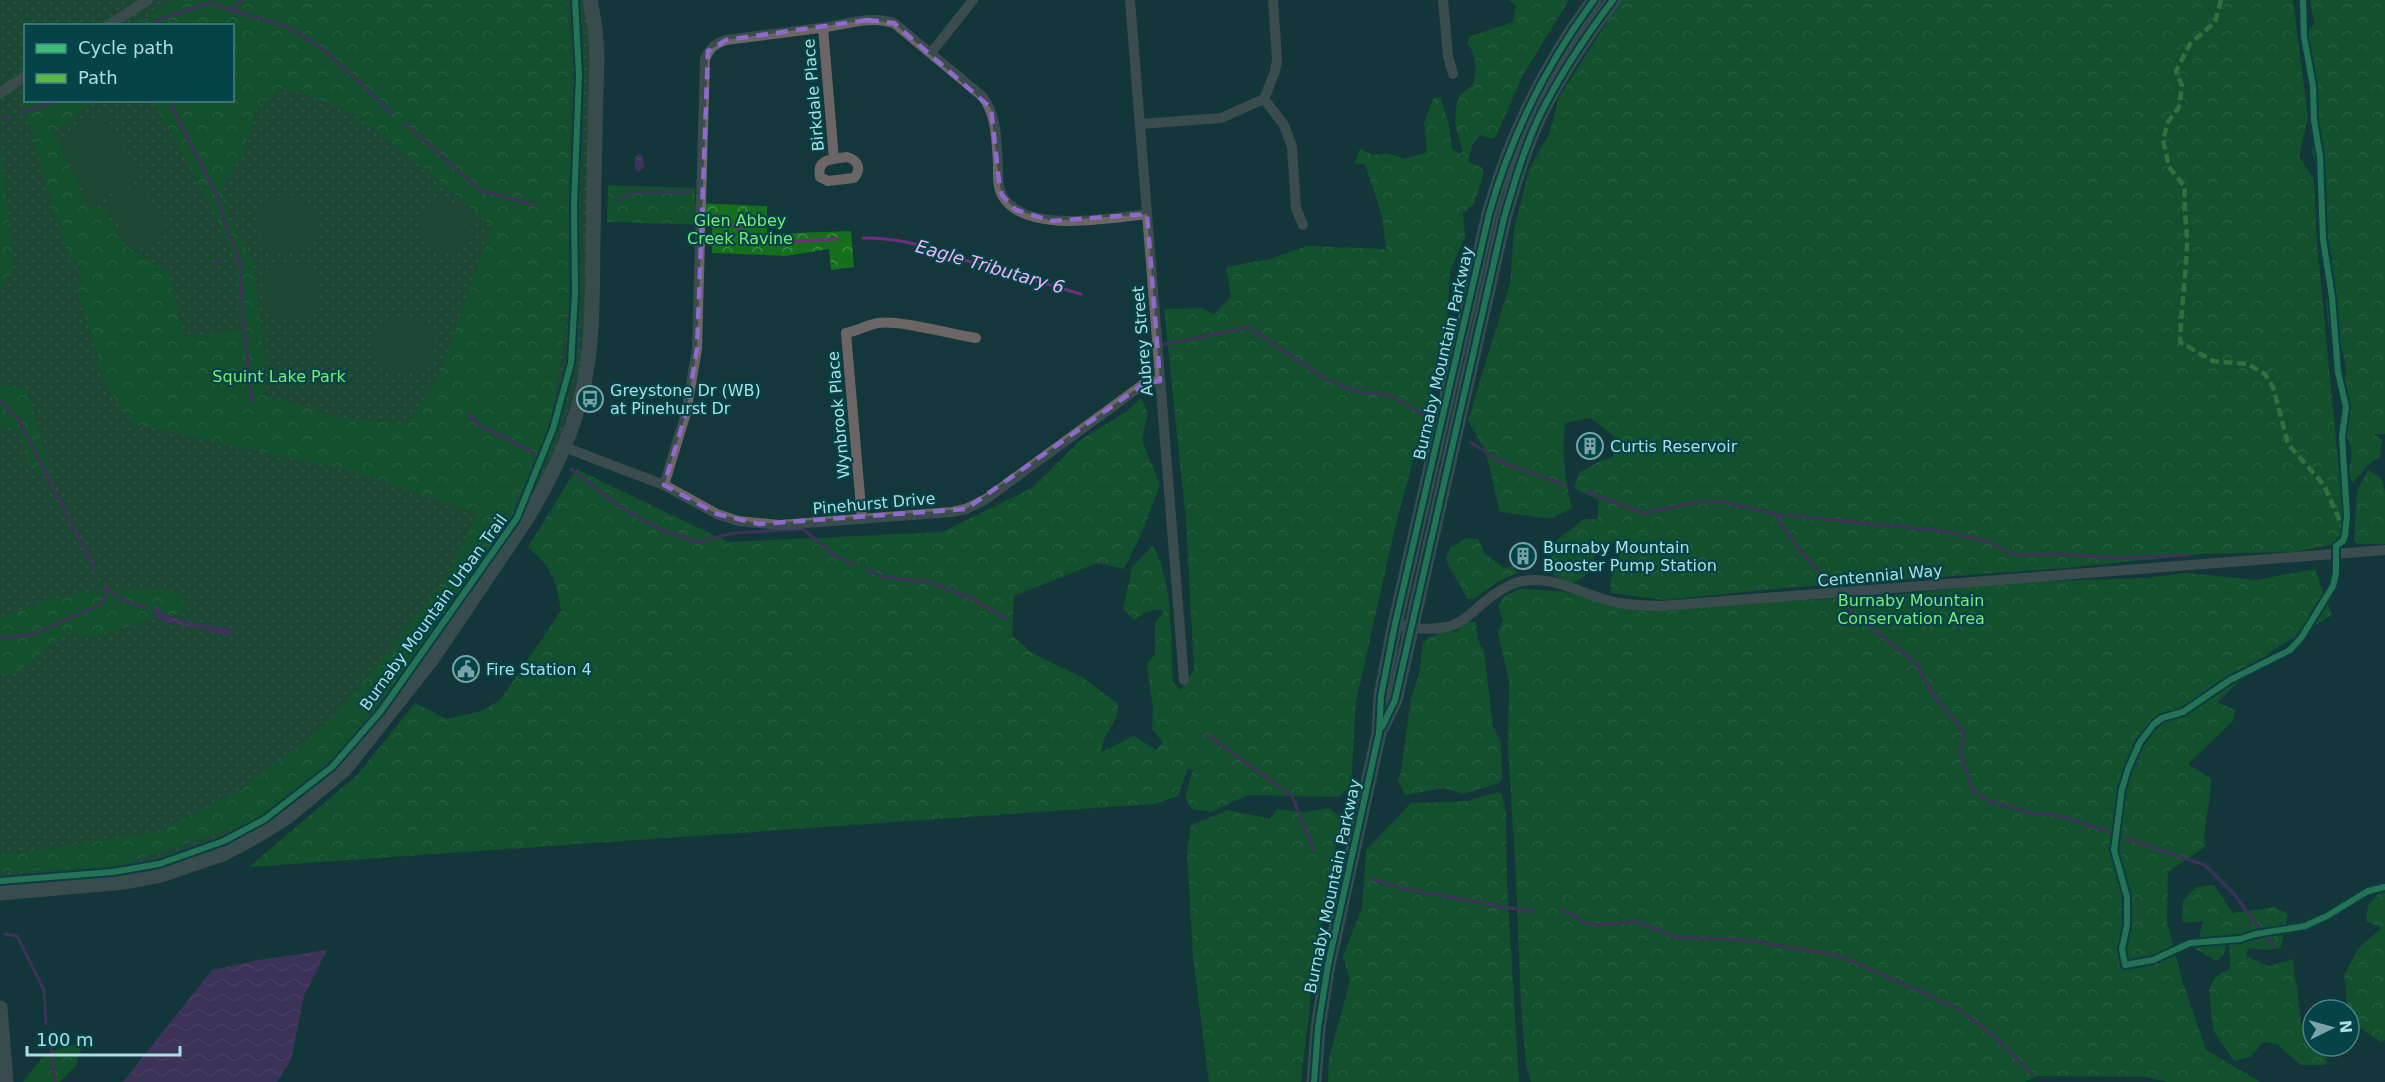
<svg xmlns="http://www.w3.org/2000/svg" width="2385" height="1082" font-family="'DejaVu Sans',sans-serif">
<defs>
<pattern id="grass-dots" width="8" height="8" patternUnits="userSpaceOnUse" patternTransform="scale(1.5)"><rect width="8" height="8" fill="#2b5c30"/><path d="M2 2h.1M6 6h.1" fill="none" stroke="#47734e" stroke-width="1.8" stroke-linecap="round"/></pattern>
<pattern id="forest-crowns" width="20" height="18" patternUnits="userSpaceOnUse" patternTransform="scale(1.5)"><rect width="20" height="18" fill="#156f1d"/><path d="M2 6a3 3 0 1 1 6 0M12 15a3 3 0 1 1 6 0" fill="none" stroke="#3f8a48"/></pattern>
<pattern id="water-waves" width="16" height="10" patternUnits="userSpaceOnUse" patternTransform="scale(1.5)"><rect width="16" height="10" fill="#712d7d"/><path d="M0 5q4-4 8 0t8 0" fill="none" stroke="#834b8f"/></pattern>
</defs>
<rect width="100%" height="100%" fill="#13373a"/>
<path fill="url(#grass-dots)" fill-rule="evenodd" d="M0 0H587L590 39 584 344C571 415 552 467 513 529L365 738C305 804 238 850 150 871 102 882 49 882 0 886ZM26 26H232V100H26Z"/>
<g fill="url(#forest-crowns)" fill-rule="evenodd">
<path d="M175 0H566L571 65 568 306 549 429 498 545 333 764 255 821 113 867 0 872V856L159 832 242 789 330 722 446 579 478 514 355 472 134 424 107 388 77 288 83 282 75 258 69 260 22 101 25 99 26 100 93 101 53 133 88 207 104 209 123 244 169 274 184 337 241 330 237 266 213 210 153 101 232 100V26L136 25ZM280 88 303 93 352 112 434 176 492 226 439 377 407 424 340 418 265 395 264 358 253 259 230 224 221 187 244 151 257 107Z"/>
<path d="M1509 0H1569L1523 75 1496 136 1491 139 1481 135 1473 143 1468 161 1482 168 1484 173 1474 204 1463 213 1465 237 1450 271 1446 337 1395 528 1356 701 1351 786 1339 797 1248 795 1211 812 1192 809 1185 798 1193 769 1187 770 1178 796 1154 804 249 867 357 775 415 703 447 719 482 711 500 700 561 611C556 579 553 570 528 547L576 469 728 542 942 532 1032 488 1082 439 1127 411 1141 398 1148 413 1142 440 1160 485 1141 535 1124 569 1097 563 1014 596 1012 635 1032 653 1082 677 1118 704C1119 724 1103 732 1101 752L1134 736 1156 750 1163 742 1152 729 1153 709 1147 665 1155 654V623L1164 611C1153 606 1143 614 1134 620L1123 609 1132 568 1153 545C1174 586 1170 638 1173 682L1181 690 1194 669 1186 522 1164 309 1201 308 1214 314 1231 297 1226 267 1270 259 1307 246 1386 249 1382 216 1365 164H1354L1360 149 1373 155 1387 153 1405 159 1427 152 1424 123 1433 99 1440 97 1449 124 1452 149 1460 154 1463 151C1457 134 1452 119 1458 100 1460 92 1469 90 1473 83 1478 71 1475 51 1467 43L1471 36 1513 22 1516 6Z"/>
<path d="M1621 0H2293L2308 118 2299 156 2314 179 2317 243 2346 542 2293 552 2202 554 2066 568 1785 588 1663 600 1611 593C1607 572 1624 563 1618 543L1597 545C1592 567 1593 574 1571 584L1554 575 1550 562 1553 543 1584 519H1598V500L1574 488 1579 473 1600 461 1613 457 1615 437 1590 418 1565 423C1561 452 1565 480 1572 508L1551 519 1500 512 1486 453 1468 420 1510 283 1514 230 1529 169 1550 132 1559 97Z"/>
<path d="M2310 0H2385V434H2374L2382 440 2380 457 2370 463 2353 483C2344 468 2354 462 2351 449 2349 436 2339 429 2341 416L2348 410 2339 392 2346 373 2343 351 2330 336 2326 303 2332 258 2319 221 2326 192 2312 153 2318 110 2308 88 2304 60 2309 30 2314 24Z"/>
<path d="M0 146 14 270 0 288Z"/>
<path d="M608 185 695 188V203L767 206V234L851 231 854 267 831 270 829 249 786 256 712 253V225L607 222Z"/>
<path d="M0 385 27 390 52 479 30 468 19 430 3 424 0 427Z"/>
<path d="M2368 470 2381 478 2385 491V544H2357L2354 540 2357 491Z"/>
<path d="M1466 538 1478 539 1485 554 1504 568 1514 566 1517 573 1494 584 1474 599H1467C1461 585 1452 574 1446 559L1450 548Z"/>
<path d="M2315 569 2332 615 2273 650 2217 702 2235 710 2233 721 2188 764 2212 779 2204 836 2206 846 2168 872 2167 923 2183 983 2206 1050 2260 1082H2168L2144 1077 2038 1076 2024 1082H1531L1526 1065 1521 1004 1516 878 1508 747 1509 682 1498 632 1503 620 1498 606 1503 597 1519 589 1560 591 1640 609 1882 596 2017 582 2145 578 2187 573 2255 580Z"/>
<path d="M165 589 178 594 186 605 179 614 157 617 94 637 68 632 14 674H0V619L41 602 93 591Z"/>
<path d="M1467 622H1476L1478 641 1484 651 1493 727 1501 742 1502 779 1499 783 1464 794 1444 788 1405 795 1398 780 1401 772 1411 698 1419 674 1423 643 1428 638 1440 633 1457 631Z"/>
<path d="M1497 792 1502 794 1506 813 1507 883 1519 1082H1328L1329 1058 1350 981 1343 956 1362 908 1366 850 1411 803 1468 801Z"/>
<path d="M1330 808 1341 818 1317 947 1301 1082H1209L1193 957 1187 851 1191 825 1228 810 1270 819 1277 809 1305 812Z"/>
<path d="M2214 885 2233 913 2275 907 2288 914 2281 948 2268 950 2248 948 2246 956 2269 966 2293 959 2302 1029 2313 1039V1046H2321L2327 1052 2326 1065H2301L2277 1044 2263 1042 2251 1057 2234 1061 2213 1030 2209 989 2216 976 2230 969 2229 937 2223 956 2216 961 2196 949 2203 921 2182 923 2183 901 2196 887Z"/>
<path d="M2385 892V1040L2381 1042 2349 1021 2344 975 2358 949 2381 928 2366 921 2368 906 2379 893Z"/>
<path d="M77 1044 81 1049 76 1065 60 1082H23C43 1056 44 1051 77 1044Z"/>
</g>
<g fill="#2b5c30">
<path d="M105 113 139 178 91 203 57 139Z"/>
<path d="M141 183 160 220 171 232 138 250 127 239 107 202Z"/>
<path d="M283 194C313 199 327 223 307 249L268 252 262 248 258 211 269 199Z"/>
<path d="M437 196 475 212 477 216 463 251C442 257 417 246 422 220 423 215 424 210 426 206 429 202 434 199 437 196Z"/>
<path d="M308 263C311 267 315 271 317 275 331 308 294 334 267 312L263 272 268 267Z"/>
<path d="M402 316C417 319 427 324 435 338L429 367 424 373 383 371C380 366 375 360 374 354 369 333 384 319 402 316Z"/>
</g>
<g fill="url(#water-waves)">
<path d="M642 154 644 168 638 172 635 169V158L638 154Z"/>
<path d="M155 605C165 622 211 624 231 630L233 633 227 636 201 628 168 623 152 614Z"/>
<path d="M327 950 304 996 291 1060 277 1082H123L212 970 258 960Z"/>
</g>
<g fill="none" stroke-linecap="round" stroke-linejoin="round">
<g stroke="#712d7d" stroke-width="3">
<path d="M229 11 242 0"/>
<path d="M152 26 155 21 208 3 288 27 324 50 392 113"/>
<path d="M168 100 216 194 226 227 240 261 243 320 252 402"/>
<path d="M22 112 61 100"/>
<path d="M0 120 8 116"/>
<path d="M404 123 481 191 535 205"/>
<path d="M617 200 635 192H690"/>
<path d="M715 215 751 235 771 243 838 239"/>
<path d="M863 238C891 238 919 243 944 254L1081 294"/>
<path d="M217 261H219"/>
<path d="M234 262 240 261"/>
<path d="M1161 345 1249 327 1323 377 1353 391 1389 395 1426 416"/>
<path d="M0 401 18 419 95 569"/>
<path d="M468 414 477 424 536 454"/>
<path d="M1470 442 1501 462 1565 485"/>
<path d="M571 469 622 508 664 531 697 542 734 533 803 529 834 555 855 565"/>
<path d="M1587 492 1643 513 1693 503 1724 502 1775 514 1942 531 1987 541 2015 555 2057 554 2123 558 2189 555"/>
<path d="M1775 515 1801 552 1832 586"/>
<path d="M866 569 883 577 932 583 972 599 1006 618"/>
<path d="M106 587C117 599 130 603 146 608"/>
<path d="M1843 601 1850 611 1916 663 1932 693 1964 732 1960 753 1973 791 1991 802 2032 813 2061 816 2115 834"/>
<path d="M0 638 34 634 101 604 105 597V586"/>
<path d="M1209 736 1292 796 1314 851"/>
<path d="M2125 838 2205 865 2234 894 2259 928"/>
<path d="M1371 879 1406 889 1526 911H1534"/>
<path d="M1561 909 1590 925 1638 922 1675 937 1746 940 1840 956 1955 1007 1992 1034 2031 1073"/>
<path d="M5 934 17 936 44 990 46 1024"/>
<path d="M2266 937 2273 946"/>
<path d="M51 1047 55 1082"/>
</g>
<g stroke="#6b6665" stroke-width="10">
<path d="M1130 0 1184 680"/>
<path d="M1443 0 1448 56 1453 74"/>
<path d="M107 26 148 0"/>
<path d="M823 28 834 159"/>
<path d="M931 53 973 0"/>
<path d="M0 93 26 76"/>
<path d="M1264 99 1284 125 1292 147 1296 208 1303 225"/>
<path d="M1140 124 1221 118 1264 99 1275 71 1277 60 1273 0"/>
<path d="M847 157C858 160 862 169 854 178L828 181 820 177C816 158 833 159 847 157Z"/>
<path d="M564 447 664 485 717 514 738 521 779 525 952 512 966 509 986 499 1145 383 1160 381"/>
<path d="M664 485 686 413 697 349 705 59C710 47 715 44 726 40 757 36 789 32 820 28 845 25 869 15 894 23L983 97C997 117 996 139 998 163 998 173 997 186 1002 195 1024 235 1110 218 1147 214"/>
<path d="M862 519 846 333C857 331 867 325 878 323 900 320 951 334 976 338"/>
<path d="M1395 624C1413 629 1441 632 1458 623 1467 618 1475 610 1483 603 1494 594 1505 586 1518 582 1556 573 1585 598 1620 603 1634 606 1648 605 1661 606L2385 550"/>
</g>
<g stroke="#676767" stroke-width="15">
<path d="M1382 727 1395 700 1504 218C1514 184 1524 149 1539 117 1559 76 1585 37 1613 0"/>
<path d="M0 893 125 882 161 875 223 854 255 837 287 817 345 769 432 659 521 527C547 487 569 443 581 396 594 346 592 293 593 242 594 180 595 118 597 56L595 28 590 0"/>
<path d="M0 1008 6 1082"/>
<path d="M1314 1082 1318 1028 1328 965 1379 733 1381 696 1395 624 1489 214C1511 135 1545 66 1594 0"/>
</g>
<path stroke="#58b947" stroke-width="4.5" stroke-dasharray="9 4.5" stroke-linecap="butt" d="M2221 0 2215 22 2190 44 2176 71 2182 86 2179 107 2168 122 2163 140 2169 167 2185 187C2183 207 2187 224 2187 243 2186 276 2181 309 2180 342L2213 361 2248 364 2265 374 2273 387 2288 444 2324 485 2343 528"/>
<defs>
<g id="cycleway">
<path d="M2303 0 2304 37 2313 86 2314 120 2320 157 2323 239 2332 297 2338 372 2346 407 2342 437 2347 516 2345 535 2343 541 2336 546V573L2333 586 2301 638 2290 650 2230 680 2183 712 2162 718 2154 724 2140 742 2128 769 2122 789 2114 850 2127 897V925L2122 949 2125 965 2153 960 2190 943 2240 939 2256 934 2305 926 2327 916 2368 891 2385 887"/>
<path d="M1382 727 1395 700 1504 218C1514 184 1524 149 1539 117 1559 76 1585 37 1613 0"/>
<path d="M0 881 113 872 159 864 224 841 265 819 332 767 381 711 517 518 553 429 571 363 575 293 574 205 579 76 575 0"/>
<path d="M1314 1082 1318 1028 1328 965 1379 733 1381 696 1395 624 1489 214C1511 135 1545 66 1594 0"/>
</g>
</defs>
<use href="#cycleway" stroke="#044449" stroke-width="10"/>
<use href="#cycleway" stroke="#3abd76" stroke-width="6"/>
</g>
<path d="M0 0H2385V1082H0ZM867 20 894 23 991 108 999 181 1002 195 1016 210 1052 221 1147 214 1160 381 1145 383 966 509 759 524 717 514 664 485 686 413 697 349 708 51 726 40Z" fill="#13373a" fill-opacity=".55" fill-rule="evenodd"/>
<path fill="none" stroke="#8d6acb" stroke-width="4.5" stroke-dasharray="12 8" stroke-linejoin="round" d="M867 20 894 23 991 108 999 181 1002 195 1016 210 1052 221 1147 214 1160 381 1145 383 966 509 759 524 717 514 664 485 686 413 697 349 708 51 726 40Z"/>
<defs>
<symbol id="bus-ring" viewBox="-11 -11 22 22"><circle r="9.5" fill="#044449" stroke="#78a4a7" stroke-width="1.5"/><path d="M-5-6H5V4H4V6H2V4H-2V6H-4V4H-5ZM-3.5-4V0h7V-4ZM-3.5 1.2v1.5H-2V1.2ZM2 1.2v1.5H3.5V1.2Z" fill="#78a4a7"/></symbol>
<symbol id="building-ring" viewBox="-11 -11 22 22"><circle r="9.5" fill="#044449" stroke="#78a4a7" stroke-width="1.5"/><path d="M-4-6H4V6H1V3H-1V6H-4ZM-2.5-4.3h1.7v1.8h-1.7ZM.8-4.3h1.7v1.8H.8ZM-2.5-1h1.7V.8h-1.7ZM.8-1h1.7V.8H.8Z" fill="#78a4a7"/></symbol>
<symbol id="civic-ring" viewBox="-11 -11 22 22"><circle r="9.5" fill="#044449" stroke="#78a4a7" stroke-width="1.5"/><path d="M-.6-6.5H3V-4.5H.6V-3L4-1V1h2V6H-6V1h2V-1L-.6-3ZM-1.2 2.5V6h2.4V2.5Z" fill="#78a4a7"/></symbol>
</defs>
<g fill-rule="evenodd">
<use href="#bus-ring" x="575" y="384" width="30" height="30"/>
<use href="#building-ring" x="1575" y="431" width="30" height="30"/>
<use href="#building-ring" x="1508" y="541" width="30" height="30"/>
<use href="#civic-ring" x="451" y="654" width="30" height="30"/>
</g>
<g text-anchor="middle" stroke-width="4.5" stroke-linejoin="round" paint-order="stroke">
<g font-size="16" fill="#afdee2" stroke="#044449">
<text transform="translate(813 95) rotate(-95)" y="6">Birkdale Place</text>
<text transform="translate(1142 341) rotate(-95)" y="6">Aubrey Street</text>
<text transform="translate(1443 353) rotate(-77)" y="6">Burnaby Mountain Parkway</text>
<text transform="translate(838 415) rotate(-95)" y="6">Wynbrook Place</text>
<text transform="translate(874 503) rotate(-5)" y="6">Pinehurst Drive</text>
<text transform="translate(1880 575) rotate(-5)" y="6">Centennial Way</text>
<text transform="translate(433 612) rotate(-54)" y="6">Burnaby Mountain Urban Trail</text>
<text transform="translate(1332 886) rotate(-78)" y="6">Burnaby Mountain Parkway</text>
</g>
<g font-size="16" fill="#7aea76" stroke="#044449">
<text x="740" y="226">Glen Abbey<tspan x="740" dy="18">Creek Ravine</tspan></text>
<text x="279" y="382">Squint Lake Park</text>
<text x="1911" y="606">Burnaby Mountain<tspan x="1911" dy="18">Conservation Area</tspan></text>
</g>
<g font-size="16" fill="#afdee2" stroke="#044449" text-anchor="start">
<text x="610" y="396">Greystone Dr (WB)<tspan x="610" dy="18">at Pinehurst Dr</tspan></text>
<text x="1610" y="452">Curtis Reservoir</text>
<text x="1543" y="553">Burnaby Mountain<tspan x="1543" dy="18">Booster Pump Station</tspan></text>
<text x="486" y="675">Fire Station 4</text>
</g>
<g font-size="18" font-style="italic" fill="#efb3f6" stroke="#044449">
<text transform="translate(990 267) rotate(16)" y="6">Eagle Tributary 6</text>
</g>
</g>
<rect x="24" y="24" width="210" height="78" fill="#044449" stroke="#488286" stroke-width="1.5"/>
<rect x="36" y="44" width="30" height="9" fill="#3abd76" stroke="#488286" stroke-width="1.5"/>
<text x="78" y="54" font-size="18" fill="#afdee2">Cycle path</text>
<rect x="36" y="74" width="30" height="9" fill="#58b947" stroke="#488286" stroke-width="1.5"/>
<text x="78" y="84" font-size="18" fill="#afdee2">Path</text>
<g transform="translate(2331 1028) rotate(85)"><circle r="28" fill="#044449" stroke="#488286" stroke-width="1.5"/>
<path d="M0-4.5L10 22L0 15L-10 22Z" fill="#78a4a7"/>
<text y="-9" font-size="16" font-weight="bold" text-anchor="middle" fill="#afdee2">N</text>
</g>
<path d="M27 1046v9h153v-9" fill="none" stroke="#afdee2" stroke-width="3"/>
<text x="36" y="1046" font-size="18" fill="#afdee2" stroke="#044449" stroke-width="4.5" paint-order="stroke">100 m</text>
</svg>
